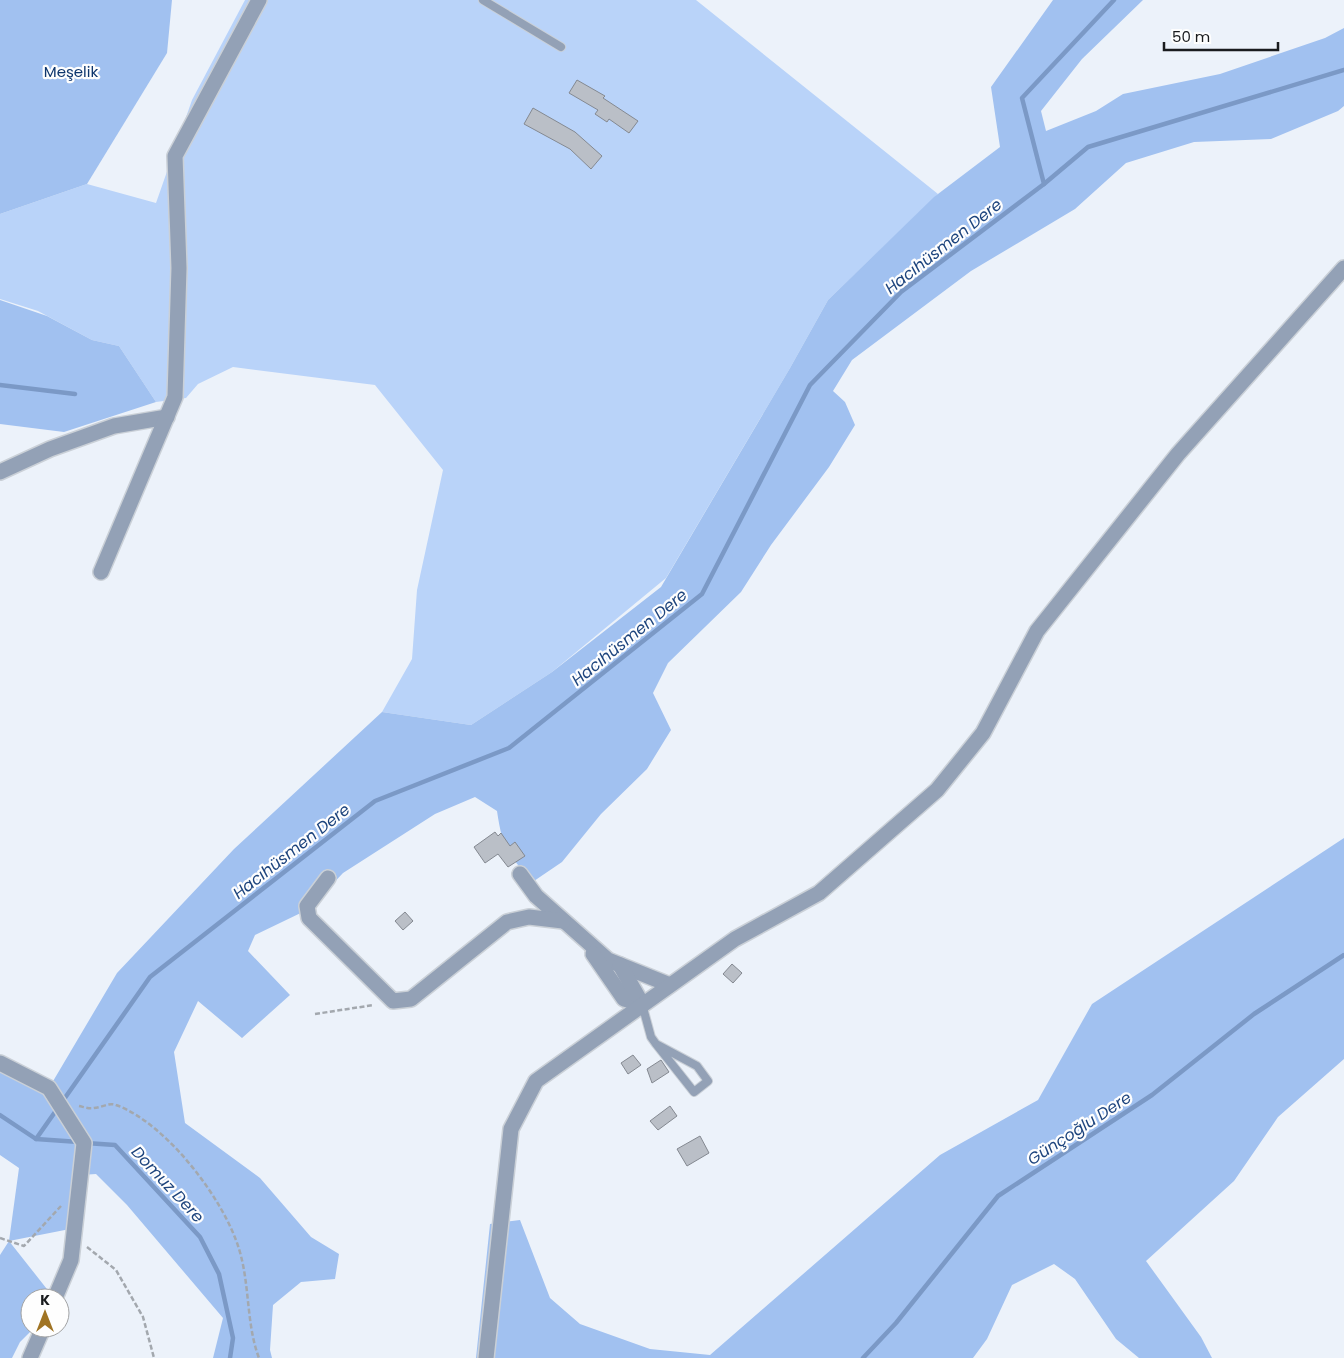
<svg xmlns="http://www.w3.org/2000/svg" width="1344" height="1358" font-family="Poppins,sans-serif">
<rect width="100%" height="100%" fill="#ecf2fa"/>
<path fill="#b9d3f9" d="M245 0H696L938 194 828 300 790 368 666 578 552 672 471 725 382 712 412 659 417 590 443 470 375 385 233 367 198 384 186 398 156 402 119 346 92 340 38 311 0 299V214L87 184 156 203 192 100Z"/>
<g fill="#a1c1f0">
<path d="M0 0H172L167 53 87 184 0 214Z"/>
<path d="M1053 0H1143L1082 59 1041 111 1046 131 1096 111 1123 94 1220 74 1325 38 1344 28V106L1338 111 1271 139 1194 142 1126 163 1075 209 971 271 852 360 833 391 845 402 855 425 829 467 771 545 741 592 668 663 653 693 671 730 647 769 601 814 562 862 534 881C508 857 502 846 497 811L475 797 435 814 343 873 309 909 255 935 248 951 290 995 242 1038 198 1001 174 1052 185 1123 260 1178 311 1237 339 1254 335 1279 301 1282 273 1305 270 1350 272 1358H213L223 1318 127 1205 96 1174 81 1175 75 1228 9 1241 54 1298H30V1328H34L20 1342 12 1358H0V1255L9 1241 19 1168 0 1155V1062L49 1088 117 973 234 849 382 712 471 725 552 672 661 587 790 368 828 300 934 197 1000 147 991 87Z"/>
<path d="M0 300 47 316 92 340 119 346 156 402 64 432 0 424Z"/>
<path d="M1344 838V1059L1278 1117 1234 1181 1146 1261 1201 1337 1212 1358H1139L1116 1339 1075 1279 1054 1264 1012 1285 987 1339 973 1358H476L490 1224 520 1220 550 1298 580 1324 650 1349 710 1355 940 1155 1038 1100 1092 1004Z"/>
</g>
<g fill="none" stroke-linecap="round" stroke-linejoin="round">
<g stroke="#7b99c6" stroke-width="4.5">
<path d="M1044 184 1088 147 1344 70"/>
<path d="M0 385 75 394"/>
<path d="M0 1115 36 1139 79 1142"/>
<path d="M36 1139 150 977 375 801 509 748 702 594 810 385 901 292 1044 184 1022 98 1114 0"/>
<path d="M86 1143 115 1145 200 1237 219 1274 233 1338 230 1358"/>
<path d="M863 1358 896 1323 998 1196 1152 1095 1254 1014 1344 955"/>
</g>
</g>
<g fill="#babfc7" stroke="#848991">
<path d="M577 80 605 96 603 98 638 121 629 133 609 119 607 122 595 114 598 110 569 93Z"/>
<path d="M533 108 575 132 602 156 591 169 570 149 524 124Z"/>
<path d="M495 832 498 836 501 833 510 846 515 842 525 856 508 867 498 854 485 863 474 847Z"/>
<path d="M405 912 413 921 403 930 395 921Z"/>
<path d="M732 964 742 973 733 983 723 974Z"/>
<path d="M633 1055 641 1065 628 1074 621 1063Z"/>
<path d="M661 1060 669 1072 652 1083 647 1069Z"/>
<path d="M670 1106 677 1116 658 1130 650 1121Z"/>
<path d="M700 1136 709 1153 687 1166 677 1149Z"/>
</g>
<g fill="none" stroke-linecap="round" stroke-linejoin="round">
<defs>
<g id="lane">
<path d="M483 0 561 47"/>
<path d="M642 1004 651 1037 656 1044 694 1092 708 1081 697 1066 656 1044"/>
</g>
<g id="street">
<path d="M0 472 50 449 114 426 167 417"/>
<path d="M101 572 175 397 179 268 175 156 259 0"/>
<path d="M520 874 536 896 608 960 670 985"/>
<path d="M328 878 307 906 309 918 393 1001 411 999 507 922 529 917 563 921"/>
<path d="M593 954 624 999 642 1004"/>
<path d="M620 965 642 1004"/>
<path d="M0 1063 49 1088 84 1143 71 1260 55 1298"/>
<path d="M30 1358 43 1328"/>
<path d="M486 1358 511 1129 536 1081 735 939 819 893 937 790 983 733 1037 631 1178 454 1344 268"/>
</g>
</defs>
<use href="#lane" stroke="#cad0d7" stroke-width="10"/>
<use href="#street" stroke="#cad0d7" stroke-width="18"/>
<g stroke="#a3a8ae" stroke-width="2.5" stroke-dasharray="5 2.5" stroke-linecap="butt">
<path d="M315 1014 374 1005"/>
<path d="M79 1106C84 1107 89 1109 94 1108 101 1108 109 1102 116 1105 166 1123 224 1199 239 1249 250 1284 246 1324 259 1358"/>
<path d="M0 1238 24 1246 61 1206"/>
<path d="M87 1247 116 1270 143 1317 154 1358"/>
</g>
<use href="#lane" stroke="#93a1b6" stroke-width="8"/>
<use href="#street" stroke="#93a1b6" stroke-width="15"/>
</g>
<g text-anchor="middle" stroke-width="4.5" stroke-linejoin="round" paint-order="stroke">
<g font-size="15" fill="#0e366d" stroke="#fefefe">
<text x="71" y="77">Meşelik</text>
</g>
<g font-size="16" font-style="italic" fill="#1d447d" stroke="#fefefe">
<text transform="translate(943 246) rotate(-38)" y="6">Hacıhüsmen Dere</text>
<text transform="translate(629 637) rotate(-39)" y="6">Hacıhüsmen Dere</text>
<text transform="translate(291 851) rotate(-38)" y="6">Hacıhüsmen Dere</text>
<text transform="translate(1079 1128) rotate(-33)" y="6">Günçoğlu Dere</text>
<text transform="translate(168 1184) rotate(47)" y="6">Domuz Dere</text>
</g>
</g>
<g transform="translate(45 1313)"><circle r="24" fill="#fefefe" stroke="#a2a3a4"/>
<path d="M0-4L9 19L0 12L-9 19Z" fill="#a07424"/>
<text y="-8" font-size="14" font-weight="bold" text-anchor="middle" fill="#191b1e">K</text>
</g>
<path d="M1164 42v8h114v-8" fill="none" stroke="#191b1e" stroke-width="2.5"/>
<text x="1172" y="42" font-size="15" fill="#191b1e" stroke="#fefefe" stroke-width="4" paint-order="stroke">50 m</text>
</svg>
